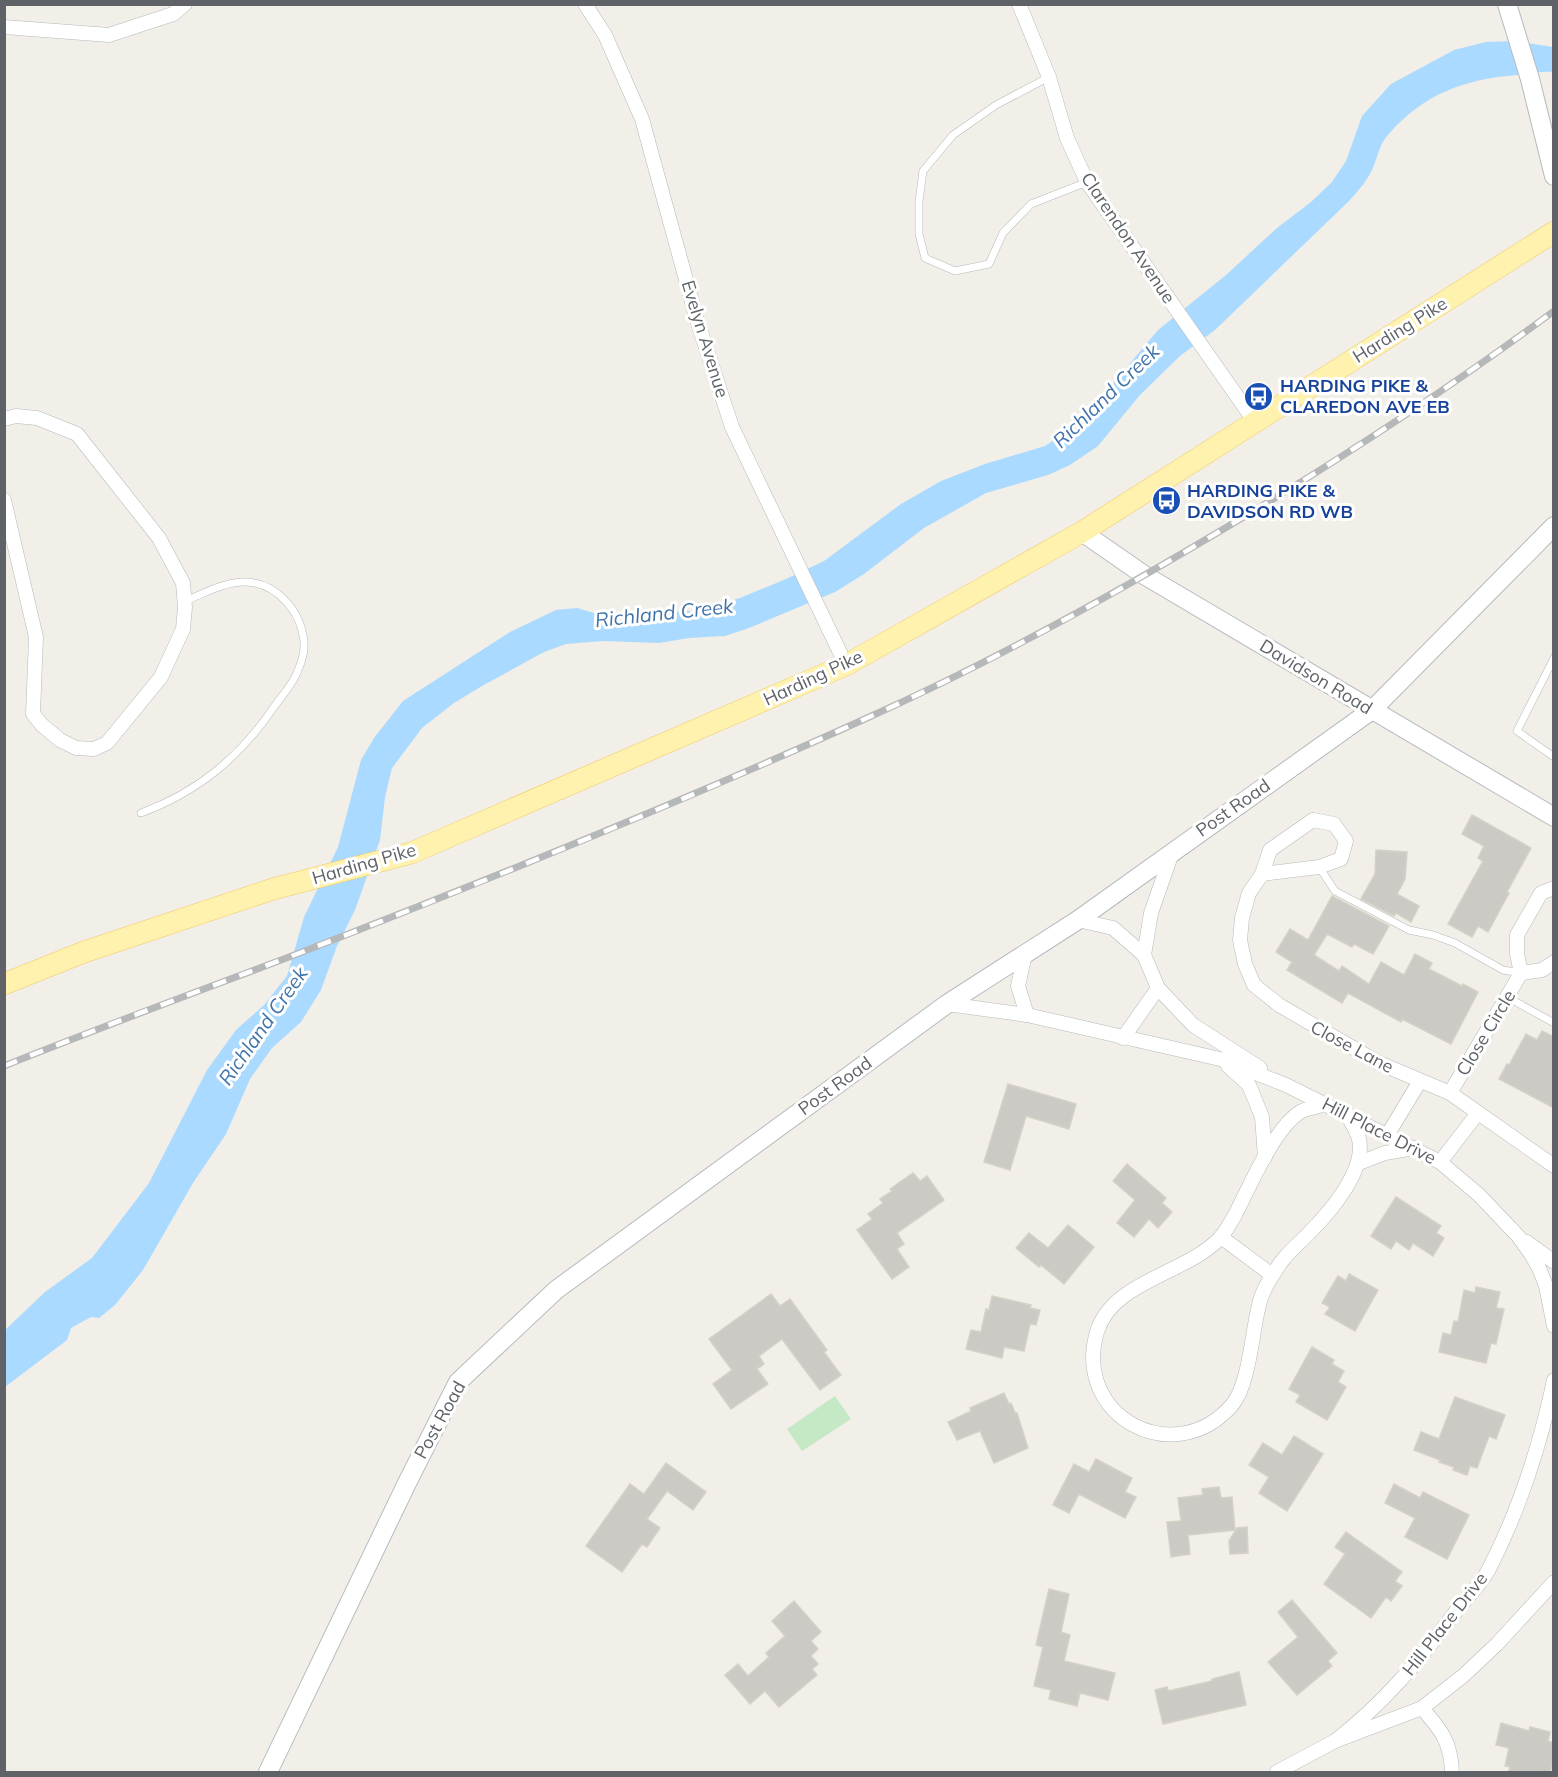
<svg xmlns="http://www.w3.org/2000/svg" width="1558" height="1777" font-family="Mulish,sans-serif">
<rect width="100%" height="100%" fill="#f1efe8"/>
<path fill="#c5e8c5" d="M835 1396 851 1419 802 1451 787 1429Z"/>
<path fill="#aadaff" d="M1515 41 1553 47V72C1542 71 1529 74 1517 75 1465 79 1423 94 1388 135 1379 145 1378 156 1373 168 1367 181 1358 191 1349 201L1215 330 1180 356 1140 395 1098 446 1070 465 1048 475 986 493 924 528 864 574 835 592 749 628 725 636 689 638 659 643 603 641 566 644 544 652 482 686 454 703 422 728 392 768 385 797 380 840 355 910 337 946 321 990 301 1022 272 1048 250 1079 226 1134 193 1183 143 1270 115 1305 99 1318 91 1317 71 1328 67 1340 5 1387 4 1331 45 1292 92 1258 149 1183 207 1070 236 1030 264 1005 287 976 304 917 338 847 361 760 374 738 403 701 510 632 556 610 577 608 625 622 658 621 740 598 786 579 824 561 901 504 941 481 985 464 1045 446 1082 421 1099 405 1116 380 1158 330 1226 275 1277 228 1311 202 1332 182 1346 161 1362 116 1391 84 1454 50 1486 42Z"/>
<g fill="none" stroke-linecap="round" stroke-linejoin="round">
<path stroke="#aadaff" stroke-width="4.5" d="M612 620 688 613"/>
</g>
<g fill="#cccac5" stroke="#d6d1c6" stroke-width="1.5">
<path d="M1472 815 1531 848 1507 892 1509 893 1488 932 1478 926 1472 937 1448 924 1483 861 1478 858 1484 846 1462 834Z"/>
<path d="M1376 850 1407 852 1405 879 1397 894 1419 906 1411 922 1396 913 1394 916 1361 899 1375 874Z"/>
<path d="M1332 896 1389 926 1373 954 1354 944 1352 947 1327 934 1314 955 1339 971 1342 966 1369 984 1381 962 1404 975 1415 954 1432 963 1429 969 1462 986 1463 984 1478 992 1451 1044 1402 1019 1401 1022 1348 993 1342 1003 1287 970 1292 962 1276 952 1290 929 1308 940Z"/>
<path d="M1542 1031 1554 1037V1108L1499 1079 1507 1064 1509 1065 1526 1034 1537 1040Z"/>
<path d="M1008 1084 1076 1104 1069 1129 1026 1116 1010 1170 984 1162Z"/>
<path d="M1127 1164 1166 1198 1162 1203 1172 1212 1158 1228 1149 1219 1134 1237 1117 1223 1135 1200 1113 1181Z"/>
<path d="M913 1173 920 1181 927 1176 944 1200 897 1233 904 1244 897 1249 909 1267 892 1279 857 1230 872 1219 868 1214 883 1203 880 1199 892 1191 890 1189Z"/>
<path d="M1396 1197 1441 1226 1436 1233 1444 1238 1433 1256 1413 1243 1409 1250 1396 1241 1391 1249 1371 1236Z"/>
<path d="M1068 1225 1094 1247 1064 1284 1041 1265 1039 1267 1016 1248 1029 1233 1048 1248Z"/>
<path d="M1349 1274 1378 1290 1355 1331 1325 1314 1330 1307 1322 1303 1338 1276 1346 1281Z"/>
<path d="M1476 1287 1500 1292 1496 1308 1504 1309 1496 1344 1491 1343 1486 1363 1439 1352 1443 1333 1451 1335 1454 1321 1458 1322 1464 1290 1475 1293Z"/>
<path d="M771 1294 780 1306 790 1299 827 1350 824 1352 841 1375 820 1390 782 1339 759 1356 764 1364 757 1369 768 1384 731 1409 713 1384 732 1370 709 1339Z"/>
<path d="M992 1296 1031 1305 1030 1308 1040 1310 1036 1325 1030 1324 1024 1351 1004 1347 1002 1358 966 1349 971 1330 981 1332 986 1309 989 1310Z"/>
<path d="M1312 1347 1334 1360 1332 1364 1344 1371 1338 1382 1346 1387 1327 1420 1296 1402 1300 1395 1289 1389Z"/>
<path d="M1004 1393 1009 1404 1011 1403 1015 1413H1017L1028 1448 994 1463 980 1431 957 1440 948 1422 971 1411 970 1408Z"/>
<path d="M1455 1397 1505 1415 1496 1439 1489 1436 1477 1468 1470 1466 1467 1475 1453 1470 1454 1467 1439 1462 1440 1460 1414 1450 1421 1432 1439 1439Z"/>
<path d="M1294 1436 1323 1454 1287 1511 1259 1493 1269 1477 1249 1465 1263 1443 1282 1455Z"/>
<path d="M1096 1459 1132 1478 1125 1492 1136 1497 1125 1518 1079 1494 1069 1513 1053 1505 1074 1464 1089 1472Z"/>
<path d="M666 1463 706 1492 693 1510 667 1491 647 1519 660 1528 647 1547 642 1544 622 1572 586 1546 630 1484 644 1494Z"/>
<path d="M1394 1484 1420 1498 1423 1492 1469 1515 1447 1559 1405 1537 1415 1518 1385 1503Z"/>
<path d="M1219 1487 1221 1498 1232 1497 1235 1530 1188 1535 1190 1554 1171 1557 1167 1522 1181 1521 1178 1498 1203 1495 1202 1489Z"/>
<path d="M1247 1527 1248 1553 1230 1554 1229 1541 1237 1528Z"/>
<path d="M1346 1532 1402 1572 1395 1581 1402 1586 1391 1601 1386 1597 1371 1618 1324 1584 1345 1554 1335 1547Z"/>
<path d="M1049 1589 1069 1594 1061 1632 1070 1635 1064 1661 1115 1673 1108 1700 1080 1693 1077 1706 1049 1699 1051 1690 1034 1686 1043 1647 1036 1645Z"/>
<path d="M1292 1600 1337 1653 1328 1661 1332 1666 1297 1695 1268 1662 1298 1637 1278 1612Z"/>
<path d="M794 1601 821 1632 811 1641 818 1649 811 1656 818 1664 812 1669 817 1675 779 1707 765 1691 750 1704 725 1675 738 1664 748 1676 769 1657 766 1653 785 1636 772 1621Z"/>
<path d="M1239 1672 1246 1705 1163 1724 1155 1690 1167 1687 1168 1691 1212 1681V1679Z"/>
<path d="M1501 1723 1529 1731 1530 1727 1550 1732 1548 1741 1554 1743V1758L1550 1773H1508L1510 1767 1505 1766 1509 1748 1496 1745Z"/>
</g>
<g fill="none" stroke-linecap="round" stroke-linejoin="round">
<defs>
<g id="lane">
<path d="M1049 77 996 105 953 135 923 171 919 201V234L925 258 955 271 989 264 1003 233 1031 204 1087 182"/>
<path d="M1554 658 1517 731 1554 757"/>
<path d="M141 813C198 792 240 757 274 707 281 697 290 687 295 677 300 667 305 653 304 642 301 611 277 583 246 582 226 581 203 594 185 601"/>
<path d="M1319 867 1335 891 1409 930 1433 935 1455 943 1503 970 1521 973"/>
<path d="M1507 997 1554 1023"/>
</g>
<g id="street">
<path d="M585 4 605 35 642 119 697 320 732 427 846 665"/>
<path d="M1019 4 1049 77 1067 138 1087 182 1255 422"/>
<path d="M4 27 109 35 173 14 185 4"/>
<path d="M4 419 16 416 37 418 77 434 159 538 183 583 185 607 183 629 161 677 107 743 94 749 76 748 60 740 42 725 33 714 36 637 4 500"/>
<path d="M1313 820 1334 824 1346 841 1341 859 1319 867 1262 874 1270 850Z"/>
<path d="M1262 874 1249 893 1242 918 1240 940 1245 964 1254 985 1279 1005 1379 1063 1450 1093 1554 1166"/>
<path d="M1078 920 1113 928 1144 955 1158 988 1193 1025 1260 1068"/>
<path d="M1025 954 1018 986 1027 1015"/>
<path d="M1144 955 1151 913 1172 853"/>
<path d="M1521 973 1542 970 1554 962"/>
<path d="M947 1004 1027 1015 1220 1059 1286 1085 1440 1162 1479 1195 1518 1236 1531 1254 1539 1268 1546 1286 1554 1326"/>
<path d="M1123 1038 1158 988"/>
<path d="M1228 1066 1249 1085 1262 1117 1265 1157"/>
<path d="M1450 1093 1521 973 1517 954V935L1541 893 1554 888"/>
<path d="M1326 1104C1318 1107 1307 1108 1300 1112 1273 1130 1250 1186 1235 1215 1230 1223 1226 1232 1220 1238 1186 1274 1112 1281 1097 1332 1072 1417 1175 1471 1232 1405 1250 1384 1252 1329 1260 1301 1264 1286 1274 1273 1282 1261 1290 1250 1301 1242 1310 1232 1331 1211 1366 1170 1359 1139 1357 1131 1351 1122 1347 1114"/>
<path d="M1388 1134 1420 1081"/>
<path d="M1440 1162 1478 1113"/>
<path d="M1359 1163 1385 1153 1414 1148"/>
<path d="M1221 1237 1272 1275"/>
<path d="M1527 1242 1554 1262"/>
<path d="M1422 1708C1441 1730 1451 1742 1452 1772"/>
<path d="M1335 1741C1383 1704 1418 1662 1454 1614 1465 1600 1479 1586 1488 1571 1519 1511 1540 1446 1554 1380"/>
<path d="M1277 1772 1335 1741 1422 1708 1463 1676 1497 1644 1554 1582"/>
</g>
<g id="secondary">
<path d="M1507 4 1530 79 1554 176"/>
<path d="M1082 532 1144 575 1554 817"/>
<path d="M268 1772 407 1483 458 1382 556 1290 947 1004 1078 920 1372 710 1554 526"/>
</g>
<path id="primary" d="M4 984 84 952 273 889 411 853 846 665 1082 532 1554 232"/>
</defs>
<use href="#lane" stroke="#b5b8bc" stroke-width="8"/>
<use href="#street" stroke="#b5b8bc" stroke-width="15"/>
<use href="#secondary" stroke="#b6babf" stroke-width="20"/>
<use href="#primary" stroke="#f2c960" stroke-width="22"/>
<use href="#lane" stroke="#fff" stroke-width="7"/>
<use href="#street" stroke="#fff" stroke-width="14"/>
<use href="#secondary" stroke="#fff" stroke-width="18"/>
<use href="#primary" stroke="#fff2af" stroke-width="21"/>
<defs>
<path id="rail" d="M4 1066C101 1027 199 991 297 954 488 880 680 803 867 718 1001 658 1131 585 1257 509 1359 447 1458 382 1554 311"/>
</defs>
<use href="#rail" stroke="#b6b7b8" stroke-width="7"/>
<use href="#rail" stroke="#fff" stroke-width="4.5" stroke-dasharray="14" stroke-linecap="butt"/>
</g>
<defs>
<symbol id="bus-disc" viewBox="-11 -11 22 22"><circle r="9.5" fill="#1a4fb4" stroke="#fff"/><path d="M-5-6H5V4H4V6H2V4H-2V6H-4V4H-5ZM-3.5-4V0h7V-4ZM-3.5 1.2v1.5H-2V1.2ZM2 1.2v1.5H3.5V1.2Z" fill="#fff"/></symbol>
</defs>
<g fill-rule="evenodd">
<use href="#bus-disc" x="1242" y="380" width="33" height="33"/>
<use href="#bus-disc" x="1150" y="484" width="33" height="33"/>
</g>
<g text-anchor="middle" stroke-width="6" stroke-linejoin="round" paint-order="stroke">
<g font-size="18" fill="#5f6368" stroke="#fff">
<text transform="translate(1128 238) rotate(56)" y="6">Clarendon Avenue</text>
<text transform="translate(1400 330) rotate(-32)" y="6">Harding Pike</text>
<text transform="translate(705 339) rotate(73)" y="6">Evelyn Avenue</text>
<text transform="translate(1316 677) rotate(31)" y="6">Davidson Road</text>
<text transform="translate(813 678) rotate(-25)" y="6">Harding Pike</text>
<text transform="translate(1233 808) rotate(-35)" y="6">Post Road</text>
<text transform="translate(364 864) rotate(-16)" y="6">Harding Pike</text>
<text transform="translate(1486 1033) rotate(-59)" y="6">Close Circle</text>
<text transform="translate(1352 1047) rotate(28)" y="6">Close Lane</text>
<text transform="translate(835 1086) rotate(-36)" y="6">Post Road</text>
<text transform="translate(1379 1131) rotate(27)" y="6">Hill Place Drive</text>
<text transform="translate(440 1420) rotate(-61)" y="6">Post Road</text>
<text transform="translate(1445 1624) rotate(-52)" y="6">Hill Place Drive</text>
</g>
<g font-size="18" font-weight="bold" fill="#164399" stroke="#fff" text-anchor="start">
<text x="1280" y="392">HARDING PIKE &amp;<tspan x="1280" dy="21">CLAREDON AVE EB</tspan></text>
<text x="1187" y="497">HARDING PIKE &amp;<tspan x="1187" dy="21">DAVIDSON RD WB</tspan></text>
</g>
<g font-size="20" font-style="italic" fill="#4174aa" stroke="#fff">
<text transform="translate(1106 396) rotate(-44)" y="7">Richland Creek</text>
<text transform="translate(664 613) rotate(-6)" y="7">Richland Creek</text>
<text transform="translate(263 1026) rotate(-55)" y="7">Richland Creek</text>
</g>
</g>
<rect width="1558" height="1777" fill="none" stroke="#5f6368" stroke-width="12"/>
</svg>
